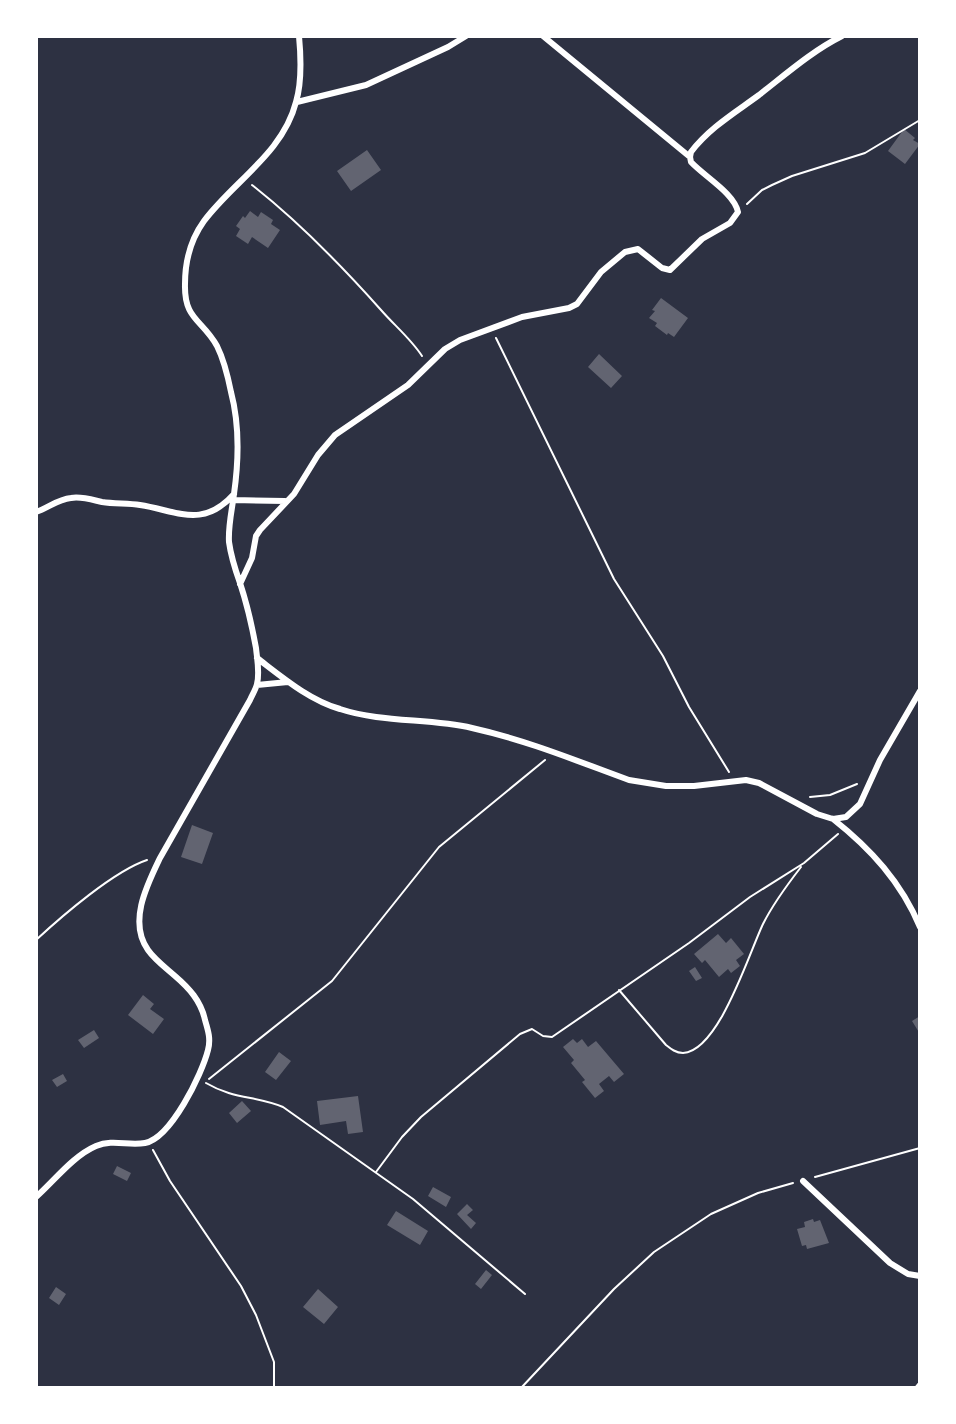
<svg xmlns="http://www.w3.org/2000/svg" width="956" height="1424" viewBox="0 0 956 1424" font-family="'Space Grotesk',sans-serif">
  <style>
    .building { fill: #626471 }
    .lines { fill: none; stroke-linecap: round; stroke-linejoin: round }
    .path { stroke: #fff; stroke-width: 2 }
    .minor { stroke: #fff; stroke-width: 6 }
  </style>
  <rect width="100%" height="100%" fill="#2d3142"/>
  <path class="building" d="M904,129l11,9 -2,2 7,4 -15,20 -17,-13z
    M367,150l14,20 -30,21 -14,-20z
    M250,211l8,6 3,-5 12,8 -2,4 9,6 -12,18 -16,-11 -4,7 -12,-8 4,-7 -4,-3 7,-10 2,2z
    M661,298l27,20 -14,19 -6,-4 -1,2 -12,-9 2,-3 -8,-5 6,-7 -3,-1z
    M599,354l23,22 -11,12 -23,-21z
    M192,825l21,8 -11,31 -21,-7z
    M718,934l8,9 5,-5 13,16 -8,6 4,6 -9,7 -3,-4 -9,8 -14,-17 -3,3 -8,-9z
    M695,967l7,11 -6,3 -7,-10z
    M143,995l11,9 -4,5 14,10 -11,15 -25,-19z
    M920,1016v18l-8,-13z
    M94,1030l5,8 -15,10 -6,-8z
    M573,1039l4,4 5,-4 6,8 8,-6 28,33 -10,8 -5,-6 -10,8 5,7 -9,7 -13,-16 3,-2 -14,-17 3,-3 -11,-13z
    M279,1052l12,9 -15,19 -11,-8z
    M63,1074l4,7 -10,6 -5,-7z
    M358,1096l5,36 -15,2 -2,-13 -26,4 -3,-24z
    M242,1101l9,10 -14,12 -8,-10z
    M117,1166l14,7 -4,8 -14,-7z
    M433,1187l18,10 -5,10 -18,-11z
    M467,1204l6,6 -6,5 9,8 -5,6 -14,-15z
    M396,1211l32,20 -8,14 -33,-20z
    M813,1219l1,3 6,-2 9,23 -22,6 -1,-4 -4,1 -5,-17 8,-2 -1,-5z
    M486,1270l6,5 -11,14 -6,-5z
    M56,1287l10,7 -7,11 -10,-7z
    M318,1289l20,18 -14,17 -21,-17z"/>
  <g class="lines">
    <path class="path" d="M252,185c47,37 89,80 129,125 13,15 30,29 41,46
      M747,204l15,-14 10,-5 20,-9 73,-23 55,-33
      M496,338l118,241 49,77 26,51 40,65
      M810,797l20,-2 27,-11
      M36,940c26,-24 78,-69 111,-80
      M619,990l47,55c5,4 10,8 17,8 36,-2 66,-100 80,-129 10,-20 24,-39 38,-57
      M209,1079l123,-98 107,-134 106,-87
      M206,1083c27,16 50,13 77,24l130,92 112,95
      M153,1150l17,31 71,105 15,29 18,47v26
      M376,1172l26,-35 19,-20 99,-83 12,-5 11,7 9,1 137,-94 61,-46 54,-34 34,-29
      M815,1177l105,-29
      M521,1388l93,-99 40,-37 57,-38 47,-21 35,-10
      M915,1388l5,-6"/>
    <path class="minor" d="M543,36l147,121
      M297,102l69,-17 82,-38 18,-11
      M233,500l52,1
      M36,512c12,-4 22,-13 35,-14 10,-2 22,2 31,4 13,2 26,1 38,3 38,6 63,24 94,-11
      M240,584l12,-26 4,-22 4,-6 34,-36 24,-39 17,-20 73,-50 37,-36 15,-9 62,-23 47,-9 8,-4 24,-32 24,-20 13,-3 24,19 8,2 32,-31 28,-16 8,-11c-4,-19 -33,-35 -47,-50l-1,-5 1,-5c18,-24 45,-40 68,-57 27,-21 53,-44 83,-59
      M257,658c25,19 52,42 83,51 42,14 89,9 132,19 54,12 105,33 157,52l37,6h28l52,-6 13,3 58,31 16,5 13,-2 14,-13 20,-44 40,-69
      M257,685l31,-3
      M833,819c38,30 68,63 87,108
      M803,1181l87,82 18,11 12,2
      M36,1197c19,-17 37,-41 60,-51 17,-7 32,0 49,-3 26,-5 57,-69 63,-93 3,-11 0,-20 -3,-30 -4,-19 -16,-32 -30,-44 -9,-8 -20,-16 -27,-26 -20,-28 -1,-65 12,-92l90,-158c2,-5 6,-11 7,-16 3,-12 0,-25 -1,-36 -4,-22 -9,-44 -16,-65 -5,-14 -9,-26 -11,-41 -1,-16 3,-32 5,-48 5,-35 6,-68 -3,-102 -3,-15 -7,-32 -14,-46 -15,-27 -33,-26 -32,-62 0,-22 6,-45 19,-63 30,-40 79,-68 92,-119 6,-20 5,-45 3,-66"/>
  </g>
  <rect width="956" height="1424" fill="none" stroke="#ffffff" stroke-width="76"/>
</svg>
